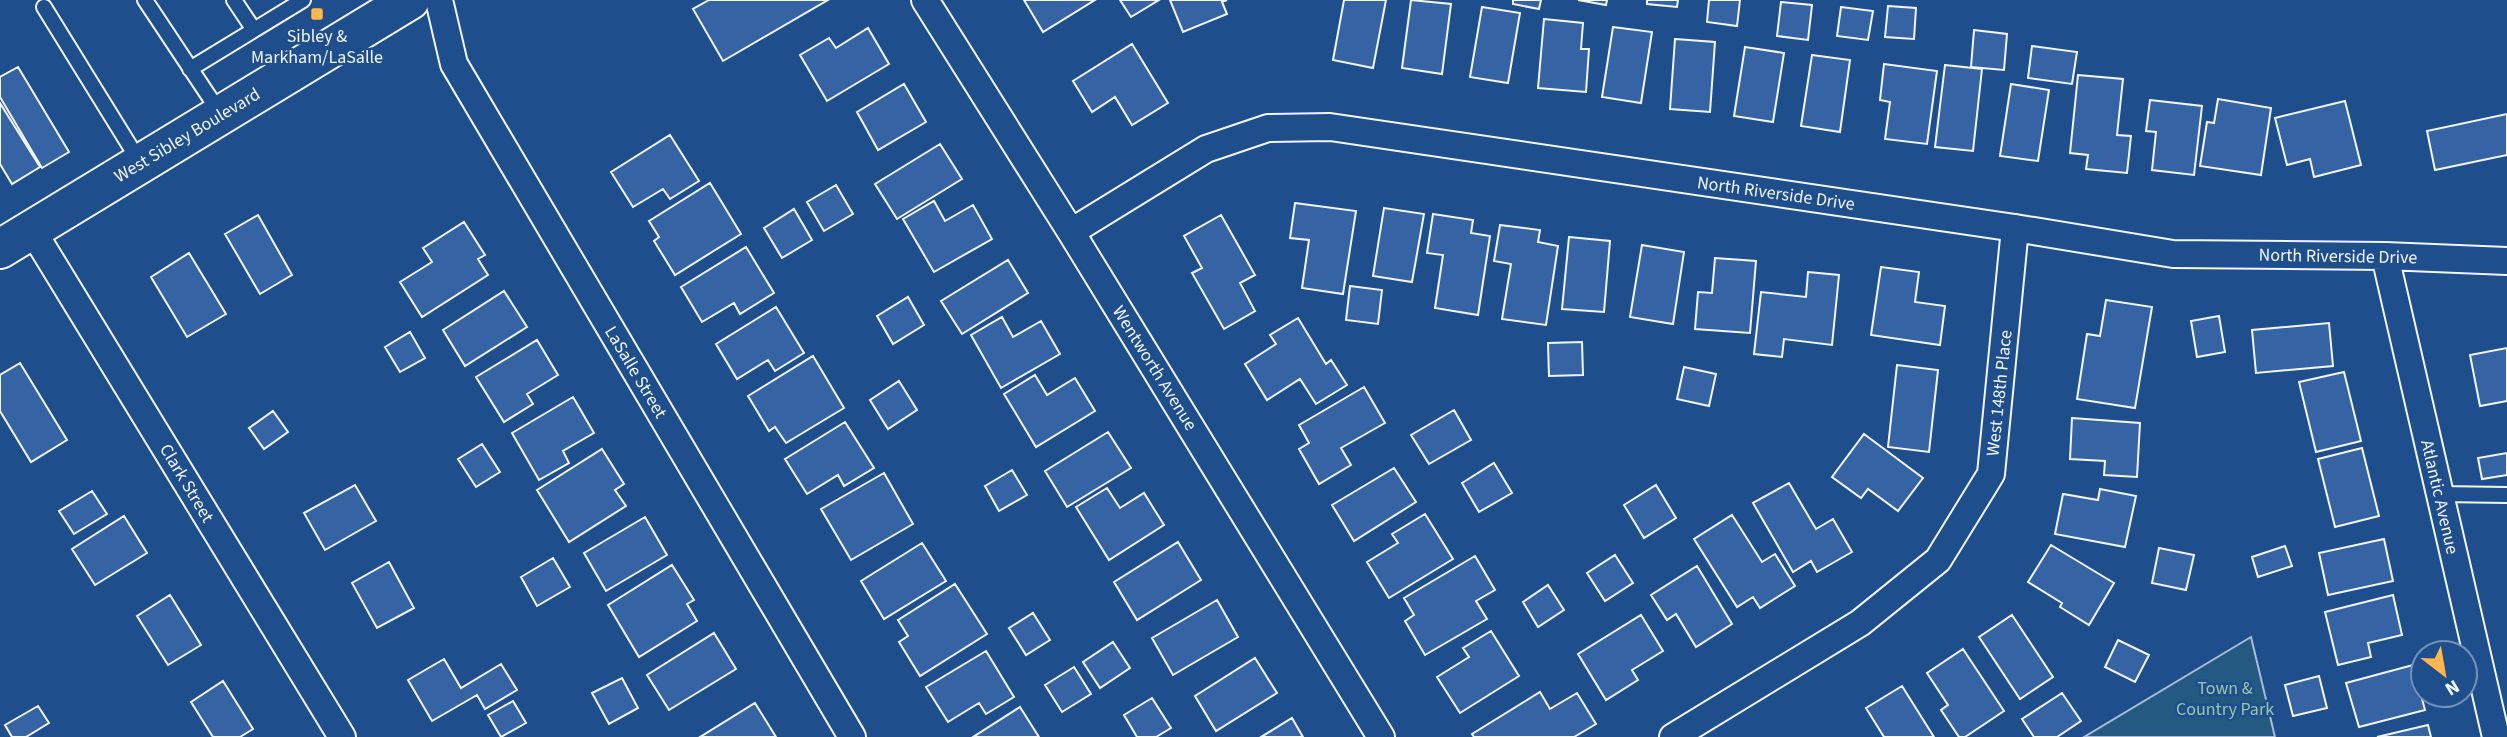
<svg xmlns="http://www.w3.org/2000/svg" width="2507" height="737" viewBox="0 0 2507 737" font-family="'Source Sans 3',sans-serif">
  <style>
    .green { fill: #245a82; stroke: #a8bbd7; stroke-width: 2 }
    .building { fill: #3563a3; stroke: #f2f6ff; stroke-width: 2 }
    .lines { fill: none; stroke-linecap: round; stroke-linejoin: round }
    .lane-casing { stroke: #f2f6ff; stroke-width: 18 }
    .street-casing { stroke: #f2f6ff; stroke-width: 30 }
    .primary-casing { stroke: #f2f6ff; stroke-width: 42 }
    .lane { stroke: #1f4e8c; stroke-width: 14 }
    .street { stroke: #1f4e8c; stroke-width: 26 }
    .primary { stroke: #1f4e8c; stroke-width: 38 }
    .poi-dot { fill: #ffb74d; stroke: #1f4e8c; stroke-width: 2.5 }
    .labels { text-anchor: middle; stroke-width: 5; stroke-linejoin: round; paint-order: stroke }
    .poi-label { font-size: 18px; fill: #f2f6ff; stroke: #1f4e8c }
    .street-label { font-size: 18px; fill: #f2f6ff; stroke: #1f4e8c }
    .park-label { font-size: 18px; fill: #97c8a6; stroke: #1f4e8c }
  </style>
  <rect width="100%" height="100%" fill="#1f4e8c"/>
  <path class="green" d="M2251,637l24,100h-191z"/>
  <path class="building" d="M709,0h119l-105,61 -30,-52z
    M1024,0h71l-52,32z
    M1120,0h39l-28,17z
    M1170,0h57l-5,2 5,12 -44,18z
    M1344,0h42l-13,68 -40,-8z
    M1411,0l40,4 -9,70 -40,-6z
    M1513,0h28l-2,9 -26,-5z
    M1578,0h29l-1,5z
    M1647,0h31l-1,7 -30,-3z
    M1709,0h31l-3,26 -30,-4z
    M1781,2l31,3 -4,35 -31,-4z
    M1888,6l28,2 -2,31 -29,-2z
    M1482,7l38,6 -12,70 -38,-6z
    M1841,7l32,4 -5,29 -31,-4z
    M1544,19l39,4 -2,26h8l-3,43 -48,-4z
    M1613,27l39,5 -11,71 -39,-6z
    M868,28l21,36 -62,37 -27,-46 29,-17 7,10z
    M1974,30l33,4 -3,36 -33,-3z
    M1675,39l40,3 -5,70 -40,-3z
    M1132,44l36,59 -36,22 -17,-28 -23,15 -19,-31z
    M2032,46l45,6 -5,32 -44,-6z
    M1745,47l39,6 -11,69 -39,-6z
    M1812,55l38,5 -10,72 -39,-6z
    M1884,64l53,7 -10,73 -42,-5 5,-37 -10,-2z
    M1945,65l37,4 -9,82 -38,-4z
    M18,67l51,85 -27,16 -42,-71v-20z
    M2078,75l45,4 -6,56 14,1 -4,37 -41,-4 2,-14 -18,-2z
    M904,84l22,38 -48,28 -21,-38z
    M2011,84l38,6 -11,71 -38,-5z
    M2218,99l53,9 -10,67 -61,-9 7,-44 7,1z
    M2150,100l52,6 -8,69 -42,-5 4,-38 -10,-1z
    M2345,101l16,64 -47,12 -4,-18 -23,6 -12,-47z
    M0,103l40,64 -28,17 -12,-20z
    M2507,114v41l-72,15 -8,-39z
    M670,135l29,46 -29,18 -7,-10 -30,18 -22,-35z
    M940,144l22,35 -65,40 -22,-35z
    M710,183l31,51 -66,41 -21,-34 5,-4 -10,-16z
    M836,185l17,29 -29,17 -17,-29z
    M934,201l11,20 28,-16 19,34 -58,33 -31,-53z
    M1295,203l61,8 -13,83 -41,-6 7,-48 -19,-2z
    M1384,208l40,6 -12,68 -39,-6z
    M794,209l18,31 -30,18 -18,-30z
    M1433,214l40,6 -2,13 19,3 -12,79 -43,-7 8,-53 -16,-2z
    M258,215l34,60 -32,19 -35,-60z
    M1221,215l34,60 -15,8 15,28 -31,18 -32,-56 10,-5 -18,-32z
    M464,222l21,33 -7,4 10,16 -66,42 -22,-35 32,-20 -9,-14z
    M1500,225l40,5 -2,12 20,4 -12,79 -44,-6 9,-55 -17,-3z
    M1569,237l41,4 -6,71 -42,-3z
    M1642,245l42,7 -11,72 -43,-7z
    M746,247l28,46 -34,21 -6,-11 -32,19 -21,-35z
    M189,253l37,61 -39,23 -36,-60z
    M1715,258l41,3 -6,72 -55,-4 3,-37 14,1z
    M1008,260l20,33 -66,41 -21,-33z
    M1881,267l38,5 -4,30 30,4 -5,39 -69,-10z
    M1808,272l31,3 -7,70 -48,-6 -2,18 -28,-3 7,-62 45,5z
    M1350,286l32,4 -4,34 -32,-4z
    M504,291l23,36 -62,39 -22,-36z
    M908,297l16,28 -31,19 -16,-28z
    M2106,300l46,7 -17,101 -58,-9 10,-65 13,2z
    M776,307l28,46 -29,18 -7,-11 -31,19 -21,-35z
    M2219,316l6,36 -28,5 -6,-36z
    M1002,317l11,20 28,-16 19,33 -59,34 -30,-53z
    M1298,318l28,46 5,-4 16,25 -31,19 -16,-25 -33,21 -22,-36 31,-20 -6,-9z
    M2329,323l4,43 -77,7 -4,-43z
    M410,332l15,26 -25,14 -15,-25z
    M537,340l21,35 -31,19 6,10 -29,18 -28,-45z
    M1582,342l1,33 -34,1 -1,-33z
    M2507,348v53l-27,5 -10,-51z
    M813,356l31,52 -58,35 -11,-16 -6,4 -21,-35z
    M20,363l47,77 -36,22 -31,-51v-36z
    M1897,365l41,5 -9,82 -41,-5z
    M1684,367l32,7 -7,32 -32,-7z
    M2344,372l17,69 -45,11 -17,-70z
    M1035,375l12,20 28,-17 20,33 -59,36 -32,-53z
    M899,381l18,29 -29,19 -18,-29z
    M1364,387l21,36 -44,25 10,17 -32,19 -20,-35 10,-6 -10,-18z
    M573,397l21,36 -31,18 6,12 -30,17 -27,-47z
    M1454,410l17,30 -42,24 -18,-29z
    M273,411l15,21 -24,17 -15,-21z
    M2072,418l68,5 -3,54 -33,-2 1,-14 -35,-2z
    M845,422l29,46 -30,18 -6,-11 -31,19 -22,-35z
    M1108,432l23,36 -64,39 -22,-36z
    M1864,434l59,44 -25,33 -30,-22 -7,9 -29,-21z
    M482,444l18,28 -24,15 -18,-28z
    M2362,448l17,68 -44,11 -17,-68z
    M602,449l22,35 -9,6 11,16 -57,36 -32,-52z
    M2507,453v22l-25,4 -4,-21z
    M1494,463l18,30 -33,19 -17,-29z
    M1394,468l22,34 -62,39 -22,-36z
    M1012,470l15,25 -28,16 -14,-25z
    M884,473l29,51 -62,36 -30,-51z
    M1789,483l27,46 17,-10 19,33 -35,20 -6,-11 -18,11 -40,-69z
    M355,485l21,36 -51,29 -21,-37z
    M1656,485l20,33 -32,20 -20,-33z
    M1107,488l13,20 24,-15 20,32 -55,35 -33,-53z
    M2100,489l36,7 -11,51 -70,-13 8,-40 35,6z
    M92,491l15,23 -33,20 -15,-23z
    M1425,514l28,45 -64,39 -22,-36 31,-19 -6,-9z
    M1732,515l30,47 13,-8 20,32 -35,22 -7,-11 -16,10 -43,-68z
    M124,516l23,37 -52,32 -23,-36z
    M645,517l22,38 -61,36 -22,-38z
    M2384,539l9,42 -65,14 -9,-42z
    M1178,542l23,38 -64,40 -23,-38z
    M922,543l24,38 -62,38 -23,-38z
    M2051,545l63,38 -25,42 -29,-18 2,-4 -34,-21z
    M2285,546l7,20 -34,11 -6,-20z
    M2159,548l35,7 -8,35 -34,-7z
    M1615,555l18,28 -28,18 -18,-28z
    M1475,556l20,34 -19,11 11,18 -62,36 -20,-34 9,-6 -10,-17z
    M553,558l17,29 -33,19 -16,-29z
    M389,562l25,46 -37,20 -25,-45z
    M672,565l22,35 -7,4 10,17 -58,36 -31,-52z
    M1697,566l35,58 -36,23 -20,-33 -9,6 -16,-25z
    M955,584l32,50 -67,42 -21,-34 9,-6 -10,-16z
    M1548,585l16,25 -26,17 -15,-25z
    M170,595l31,50 -33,20 -31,-49z
    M2393,595l9,40 -34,8 3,14 -33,8 -13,-53z
    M1217,600l21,37 -65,38 -21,-37z
    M1033,613l17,27 -24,15 -17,-27z
    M1641,615l22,36 -31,19 6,10 -32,20 -28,-46z
    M2012,615l41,62 -33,22 -41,-62z
    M1491,631l28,45 -59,37 -23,-36 32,-20 -6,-9z
    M714,633l22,36 -67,41 -22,-35z
    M2118,640l31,15 -14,27 -30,-15z
    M1113,642l17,26 -30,20 -17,-26z
    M1963,649l41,62 -39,26h-6l-18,-27 7,-5 -21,-32z
    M986,651l28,46 -28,17 -7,-11 -31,19 -22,-35z
    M1255,658l22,35 -61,38 -21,-35z
    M444,659l17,29 40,-24 16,26 -32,19 -8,-14 -45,26 -24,-41z
    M2413,665l12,45 -66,17 -13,-44z
    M1074,667l17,27 -29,18 -17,-27z
    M2319,676l8,32 -34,8 -8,-31z
    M622,678l16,30 -29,16 -17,-31z
    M223,681l30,48 -13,8h-27l-22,-35z
    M1902,686l32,51h-50l-18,-29z
    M1540,692l10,17 27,-16 19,31 -22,13h-100l-2,-3z
    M2062,693l19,28 -24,16h-23l-12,-18z
    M1152,698l19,30 -15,9h-19l-13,-22z
    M513,701l13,22 -25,14 -13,-22z
    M755,703l21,34h-76z
    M38,706l11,17 -23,14h-14l-7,-12z
    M1020,707l19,30h-66z
    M1292,718l11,19h-42z
    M2428,725l3,12h-54z"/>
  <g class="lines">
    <g class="lane-casing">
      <path id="lane" d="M145,0l75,113
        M234,0l20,30
        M44,7l97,157
        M190,69l113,-69
        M2439,494l68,1"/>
    </g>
    <g class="street-casing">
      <path id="street" d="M439,0l15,64 398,673
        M925,0l146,232 310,505
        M32,230l310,507
        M1071,232l135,-83 62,-21 62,-1 685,101 158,26 212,2 122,5
        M2385,256l111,481
        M1673,737l187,-114 78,-63 53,-86 24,-246"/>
    </g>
    <g class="primary-casing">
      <path id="primary" d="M0,249l410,-249"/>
    </g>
    <use href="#lane" class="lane"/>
    <use href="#street" class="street"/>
    <use href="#primary" class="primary"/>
  </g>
  <rect class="poi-dot" x="310" y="7" width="14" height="14" rx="3.5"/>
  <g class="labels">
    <g class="poi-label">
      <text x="317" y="42">Sibley &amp;<tspan x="317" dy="21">Markham/LaSalle</tspan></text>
    </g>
    <g class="street-label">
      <text transform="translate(187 135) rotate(-31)" y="6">West Sibley Boulevard</text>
      <text transform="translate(1776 193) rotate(8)" y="6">North Riverside Drive</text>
      <text transform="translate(2338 256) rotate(1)" y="6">North Riverside Drive</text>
      <text transform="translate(1155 368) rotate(58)" y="6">Wentworth Avenue</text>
      <text transform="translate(636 372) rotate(59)" y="6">LaSalle Street</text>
      <text transform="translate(1999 393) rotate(-84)" y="6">West 148th Place</text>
      <text transform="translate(187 483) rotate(59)" y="6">Clark Street</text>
      <text transform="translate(2440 497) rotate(77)" y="6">Atlantic Avenue</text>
    </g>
    <g class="park-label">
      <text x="2225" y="694">Town &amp;<tspan x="2225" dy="21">Country Park</tspan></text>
    </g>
  </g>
  <g transform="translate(2444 674) rotate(149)"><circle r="33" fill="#1f4e8c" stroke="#7391ba" stroke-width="2"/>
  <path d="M0-5L12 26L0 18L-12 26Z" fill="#ffb74d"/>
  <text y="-10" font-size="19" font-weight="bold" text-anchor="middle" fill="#f2f6ff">N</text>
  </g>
</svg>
